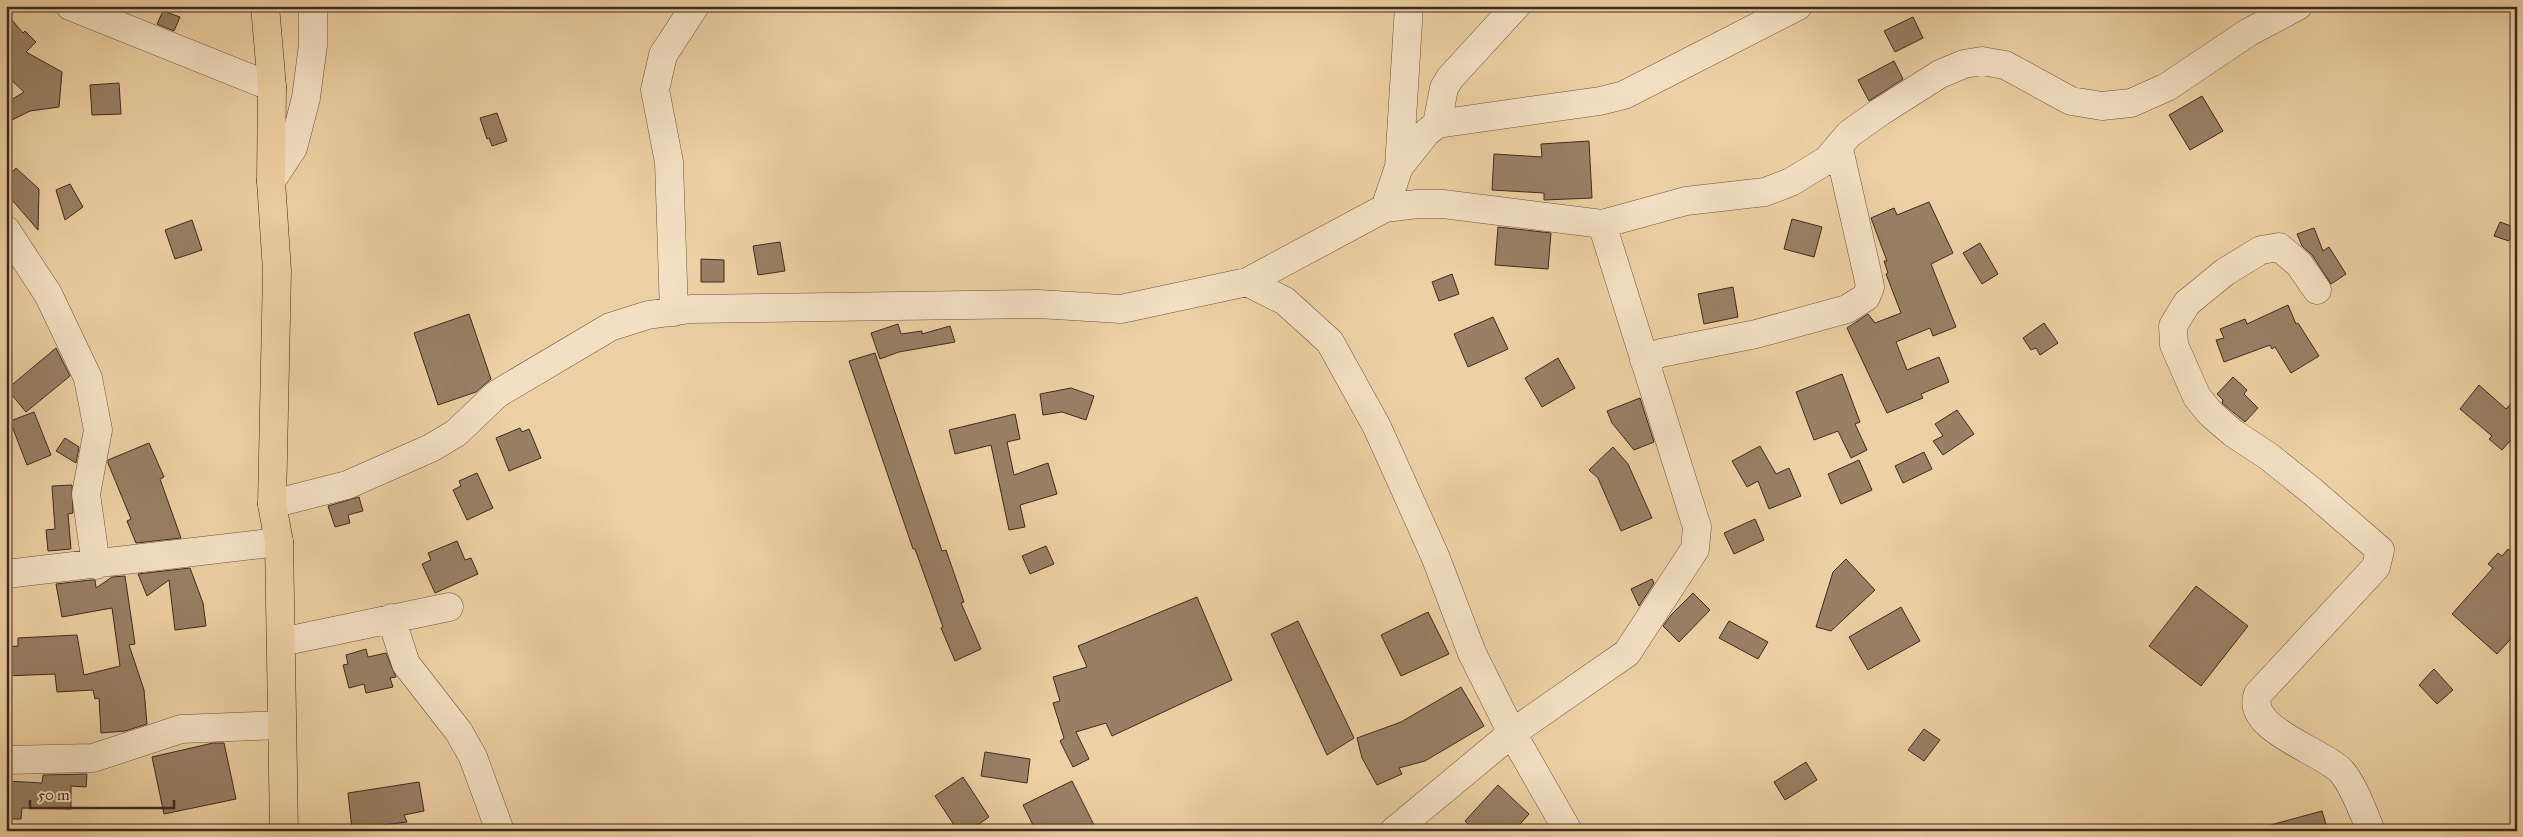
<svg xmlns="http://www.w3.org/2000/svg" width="2523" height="837" viewBox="0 0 2523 837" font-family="'IM FELL Great Primer',serif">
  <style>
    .building { fill: #998065; stroke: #3e2a21 }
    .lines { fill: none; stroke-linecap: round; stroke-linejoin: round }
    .minor-casing { stroke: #6a5442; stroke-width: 29 }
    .major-casing { stroke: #3e2a21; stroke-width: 29 }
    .minor { stroke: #f3e0c3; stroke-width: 28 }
    .major { stroke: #edd0a3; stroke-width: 28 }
  </style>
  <rect width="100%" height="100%" fill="#edd0a3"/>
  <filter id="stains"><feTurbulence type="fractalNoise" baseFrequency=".004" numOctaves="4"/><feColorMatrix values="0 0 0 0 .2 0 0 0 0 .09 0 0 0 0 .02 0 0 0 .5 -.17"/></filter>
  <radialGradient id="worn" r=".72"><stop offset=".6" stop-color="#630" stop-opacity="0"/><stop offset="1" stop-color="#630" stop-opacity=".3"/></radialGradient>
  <path class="building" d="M163,11l17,6 -6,14 -17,-7z
    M6,13l17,20 2,-2 11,11 -10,10 36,20 -3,35 -29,4 -24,12v-20l18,-11 -18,-17z
    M1913,17l10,21 -28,14 -11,-21z
    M1894,61l9,18 -34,22 -11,-21z
    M119,83l2,31 -29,1 -2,-30z
    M2202,96l21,35 -33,19 -21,-35z
    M497,113l10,28 -15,5 -3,-8 -2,1 -7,-21z
    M1589,141l3,57 -48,2v-7l-52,-3 2,-36 48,3 -1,-13z
    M16,168l23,21 -1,41 -32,-37v-14z
    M70,184l13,23 -18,13 -9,-30z
    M1929,202l24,51 -22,11 25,63 -23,9 -3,-8 -34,14 11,28 32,-13 10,25 -28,12 2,4 -36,15 -40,-85 21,-14 7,9 26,-10 -15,-39 2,-1 -4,-12h3l-16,-43 23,-10 3,7z
    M1792,219l30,8 -8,30 -30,-8z
    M192,220l10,30 -27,9 -10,-29z
    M2500,222l14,5 -5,14 -15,-5z
    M1498,227l53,6 -3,36 -53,-4z
    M2314,228l9,23 6,-4 17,27 -15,10 -19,-29 -10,-9 -5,-12z
    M780,242l5,29 -27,4 -5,-29z
    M1980,243l18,31 -16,10 -19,-31z
    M701,259l23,1v22h-23z
    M1452,274l7,20 -20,7 -7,-19z
    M1733,287l5,30 -34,7 -6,-30z
    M2288,305l8,19 2,-1 21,33 -28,17 -16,-26 -3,2 -2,-4 -46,17 -8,-22 8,-2 -4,-9 25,-10 2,5z
    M469,314l22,65 -15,13 -38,13 -24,-72z
    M1493,317l15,32 -40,18 -14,-33z
    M2044,323l14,20 -18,12 -4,-7 -5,2 -8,-12z
    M898,324l3,10 21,-3v3l28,-8 5,16 -56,10 -19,7 -9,-26z
    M56,348l14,28 -44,36 -19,-23z
    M875,353l67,198 4,-1 18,52 -3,1 20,46 -26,12 -14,-33 2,-1 -28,-78h-2l-64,-188z
    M1558,358l17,30 -33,19 -17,-29z
    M1842,374l18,48 -5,2 12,26 -16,8 -13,-27 -24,9 -18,-48z
    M2233,377l14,13 -3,4 14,14 -13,14 -23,-19 1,-3 -6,-6z
    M2479,385l27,24 11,-12v36l-15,17 -13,-11 3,-3 -32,-27z
    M1071,388l23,8 -8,24 -24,-8 -19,3 -3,-21z
    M1640,398l14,44 -20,8 -22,-27 -5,-12z
    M1957,410l17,24 -31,21 -10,-14 10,-5 -8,-12z
    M34,412l17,43 -24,10 -17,-44z
    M1015,414l5,25 -13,3 7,33 34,-12 9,31 -37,11 5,22 -16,3 -18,-85 -36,9 -6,-24z
    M520,428l2,4 7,-3 12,29 -32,13 -13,-33z
    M65,438l14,9 -3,16 -20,-12z
    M149,443l15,34 -4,2 21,59 -45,5 -9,-22 4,-2 -23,-56v-3z
    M1760,446l16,28 13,-6 12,28 -32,13 -11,-28 -11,6 -15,-26z
    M1613,447l15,17 24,54 -31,13 -23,-53 -9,-8z
    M1924,452l8,17 -29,14 -8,-17z
    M1859,460l13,30 -31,14 -13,-30z
    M477,473l16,35 -26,12 -14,-30 8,-4 -2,-5z
    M72,485l1,28 -5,1 3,35 -23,2 -2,-21 9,-1 -3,-43z
    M359,497l4,14 -15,4 2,8 -15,4 -7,-21z
    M1755,519l9,21 -30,14 -10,-21z
    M457,541l8,19 6,-2 7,16 -43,19 -13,-29 9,-4 -3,-7z
    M1046,546l8,18 -24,10 -8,-18z
    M2508,549l9,8v75l-20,22 -45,-40 41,-46 -5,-4 10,-11 4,3z
    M1846,559l29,31 -44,41 -15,-4 17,-55z
    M190,568l13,35 3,23 -31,4 -6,-50 -22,16 -9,-22z
    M125,576l10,68 -6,1 15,45 3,34 -22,7 -24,2 -2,-35 -4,1 -2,-9 -36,2 -2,-18 -49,2v-29l12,-1v-8l59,-3 7,40 36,-9 -8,-58 -50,9 -6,-33 35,-4h4l1,8 16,-11z
    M1652,579l2,4 -15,23 -8,-17z
    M2196,586l52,40 -47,60 -52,-40z
    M1693,593l17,17 -31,32 -16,-16 8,-11z
    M1197,597l35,83 -120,56 -6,-13 -30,9 13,27 -16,8 -13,-26 4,-3 -11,-35 7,-2 -7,-24 34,-10 -9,-21z
    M1901,607l19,34 -52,29 -19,-33z
    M1428,612l21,42 -48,22 -20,-41z
    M1298,621l56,117 -27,17 -56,-121z
    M1729,621l39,21 -10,17 -39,-21z
    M366,649l2,8 18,-4 10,24 -6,1 3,9 -27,6 -2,-9 -15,4 -6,-23 5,-1 -2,-9z
    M2434,669l19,21 -16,14 -18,-19z
    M1461,687l23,39 -59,35 -26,7 3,6 -25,11 -15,-27 -5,-20 44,-16z
    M1924,729l16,11 -16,21 -16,-11z
    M213,743h11l12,56 -72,15 -12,-57z
    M985,752l45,7 -3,24 -46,-7z
    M1806,762l11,18 -32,20 -11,-18z
    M87,774l-1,13 -15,-1v23l-49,-1 -1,11h-15v-38l36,2 1,-8z
    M963,777l26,40 -20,14h-11l-23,-35z
    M1072,781l25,50h-61l-13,-26z
    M419,782l5,29 -20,4 3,7 -55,7 -4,-36z
    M1498,785l31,29 -15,17h-39l-10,-10z
    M2322,811l6,20h-61v-5z"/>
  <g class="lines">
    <g class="minor-casing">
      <path id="minor" d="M70,6l202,81
        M1437,124l7,-36 6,-10 66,-72
        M1399,167l10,-161
        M271,181l22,-33 13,-50 7,-53v-39
        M1385,208l14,-41 27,-34 11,-9 163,-23 24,-6 174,-89
        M6,230l42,64 40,84 10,52 -12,64 10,71
        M1247,282l138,-74 32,-4h26l159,20 84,-23 79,-9 26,-10 36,-22 22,-26 31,-22 60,-38 24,-10 18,-3 23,4 66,36 31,5 29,-3 36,-16 82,-55 49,-26
        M2317,290l-18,-26 -20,-17 -18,3 -36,22 -38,31 -14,23 1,19 23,52 14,17 22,19 35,23 45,36 67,58 -4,17 -118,127c-14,35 67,58 84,78 13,16 21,40 29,59
        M674,312l-5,-150 -14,-72 8,-35 32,-49
        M1644,360l17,-7 95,-19 91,-25 19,-12 4,-10 -1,-6 -30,-132
        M272,504l75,-19 84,-37 25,-15 41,-39 113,-67 38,-12 43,-6 347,-5 83,5 126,-27 38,19 45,41 47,85 58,129 37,97 40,80 56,98
        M6,574l273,-32
        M391,618l15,46 53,68 14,25 27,74
        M281,642l168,-35
        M6,760l87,-2 88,-29 101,-4
        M1394,831l118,-98 115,-80 68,-104 2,-22 -95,-303"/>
    </g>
    <g class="major-casing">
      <path id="major" d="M265,6l7,81 -1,94 6,90 -5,233 7,38 5,289"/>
    </g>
    <use href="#minor" class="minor"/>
    <use href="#major" class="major"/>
  </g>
  <rect width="2523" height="837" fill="none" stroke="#edd0a3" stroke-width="25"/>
  <rect x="8" y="8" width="2508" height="822" fill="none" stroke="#3e2a21" stroke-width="2.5"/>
  <rect x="12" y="12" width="2498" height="812" fill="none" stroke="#3e2a21"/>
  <path d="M30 800v8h144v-8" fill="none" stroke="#3e2a21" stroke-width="2.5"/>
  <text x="38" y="800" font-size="15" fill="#3e2a21" stroke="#f3e0c3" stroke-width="4" paint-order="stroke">50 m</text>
  <rect width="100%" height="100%" filter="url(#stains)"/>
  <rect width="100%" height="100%" fill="url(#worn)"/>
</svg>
